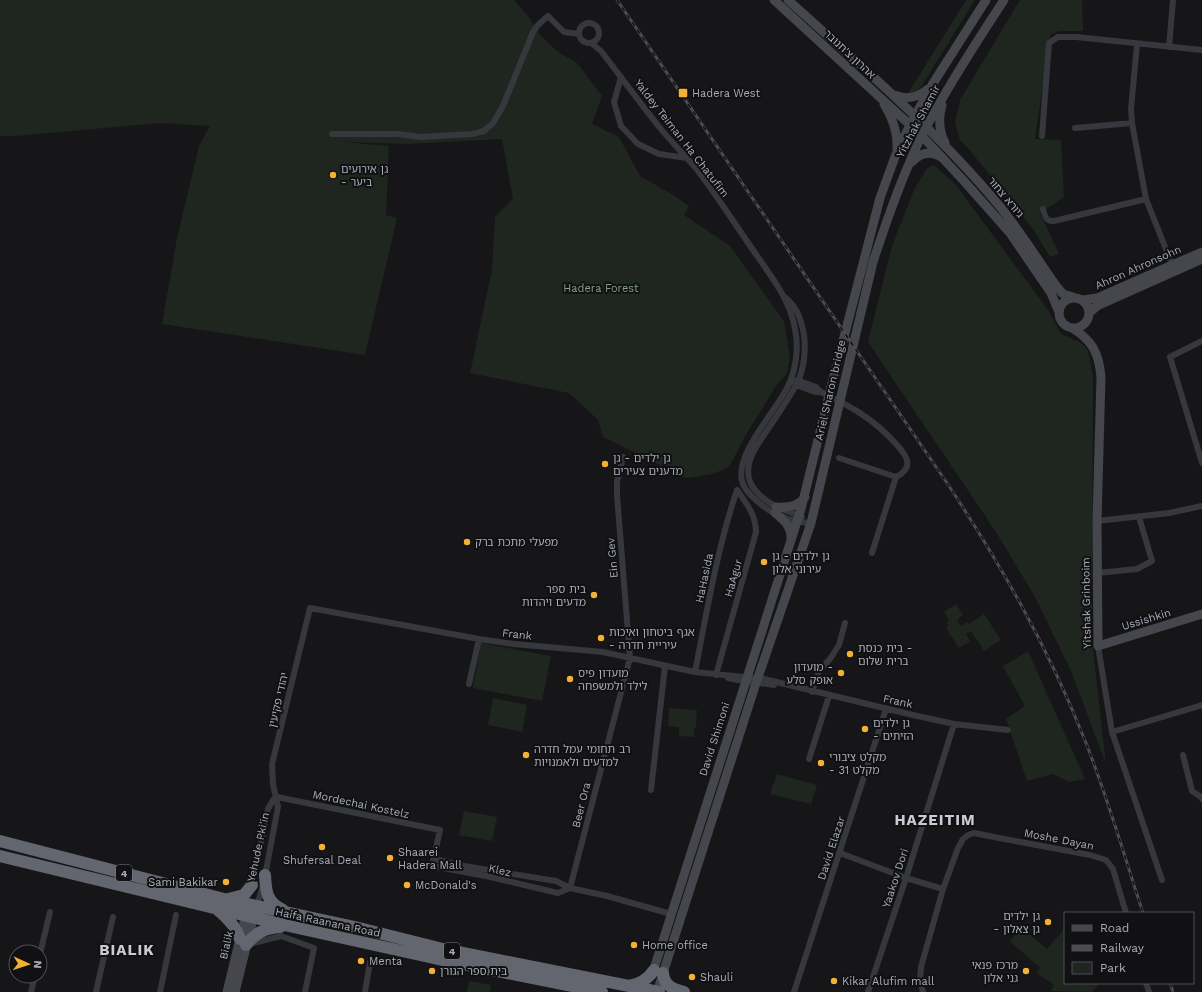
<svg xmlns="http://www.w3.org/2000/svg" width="1202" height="992" viewBox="0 0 1202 992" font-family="'Work Sans','Noto Sans Hebrew',sans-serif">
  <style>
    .green { fill: #1e261f }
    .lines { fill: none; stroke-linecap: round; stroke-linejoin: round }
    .street { stroke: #37383d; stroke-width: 6 }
    .secondary { stroke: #45474d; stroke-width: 9 }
    .highway { stroke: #63666e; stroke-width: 12 }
    .rail-casing { stroke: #4a4c52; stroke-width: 3 }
    .rail { stroke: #111113; stroke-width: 1.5; stroke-dasharray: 4.5; stroke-linecap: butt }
    .poi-dot { fill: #f2b134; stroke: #111113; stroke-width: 1.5 }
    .labels { text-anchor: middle; stroke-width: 4; stroke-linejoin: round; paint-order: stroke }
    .shield { fill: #111113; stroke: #7b7e86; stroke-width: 1 }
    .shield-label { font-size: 10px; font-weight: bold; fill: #a8adb8 }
    .street-label { font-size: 11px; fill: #a8adb8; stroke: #111113 }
    .poi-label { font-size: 11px; fill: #a8adb8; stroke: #111113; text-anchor: start }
    .park-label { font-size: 11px; fill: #7fa381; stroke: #111113 }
    .district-label { font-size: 15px; font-weight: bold; letter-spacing: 1px; fill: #c9ccd4; stroke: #111113 }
  </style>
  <rect width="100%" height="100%" fill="#161618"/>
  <path class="green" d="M0,0h514l14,16 13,20 17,16 19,11 25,33 -10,28 27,13 21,39 35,20 14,10 -5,9 46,31 54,75 6,35 -3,17 -11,13 -29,47 -18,34 -16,7 -27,4 -83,-41 -5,-17 -29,-27 -99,-20 22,-103 3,-53 18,-18 -11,-60 -95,5 -63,-2 45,4 -3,69 11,3 -32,137 -203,-31 15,-86 22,-92 11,-20 -50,-3 -144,13h-16z
    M966,0h9l-54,87 -7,6 -7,2z
    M1020,0h62l1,31h-24l-9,4 -15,104 26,1 3,57 -24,16 19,41 -9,3 -17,-28 -65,-81 -8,-8 -5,-17 5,-23z
    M934,165l22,20 92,125 13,24 21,9 6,8 5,25 -1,265 14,123 -35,-93 -36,-74 -39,-65 -128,-190 24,-96 22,-56 13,-22z
    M956,604l7,11 -6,5 4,6 6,-4 2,2 15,-10 17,26 -17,11 -13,-20 -5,3 4,7 -11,7 -13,-20 2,-2 -2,-4 3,-2 -5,-8z
    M481,643l70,13 -9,45 -69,-13z
    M1028,651l57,128 -16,3 -16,-8 -26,7 -21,-62 19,-13 -22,-40z
    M493,698l34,7 -5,27 -34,-7z
    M669,708l28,2 -1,18h-2v9l-15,-1v-9l-11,-1z
    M777,774l40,11 -6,19 -41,-10z
    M464,811l33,6 -5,24 -33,-6z
    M1021,927l26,22 18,-21v55h31l2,2 -6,7 -41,-1 3,-6 -18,-12 4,-5 -30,-27z
    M469,981l22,4 -1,7h-23z"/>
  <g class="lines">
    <path class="street" d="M579 33a10 10 0 1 1 20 0a10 10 0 1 1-20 0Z
      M591,43l10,8c20,26 39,52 59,77 12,15 26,28 38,43 19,25 37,53 55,79 17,25 37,49 42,79 4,19 1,42 -8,59 -12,24 -52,66 -45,93 2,9 10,16 16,21 15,13 33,20 53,21
      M1137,44l-6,65 1,14 14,76 27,68
      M1169,47l4,-47
      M621,77l-7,25 7,24 17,18 21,10 28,4
      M1075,128l57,-5
      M332,134h66l23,3 51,-3 12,-3 9,-8 10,-17 30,-74 5,-7 10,-9 16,16 15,2
      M1042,136l7,-93 9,-6h18l126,13
      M1043,209c2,7 3,13 11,12l92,-22
      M786,298c12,11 15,21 18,37 2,15 0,35 -7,48 -9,18 -22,35 -33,52 -6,9 -13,18 -15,29 -2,9 0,19 6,26 5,6 14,13 22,17 8,4 17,6 25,10
      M1202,341l-32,16 32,106
      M797,380l19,7 5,5c31,15 53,27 76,53 11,12 17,23 -1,32l-24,76
      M795,383l1,2 19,7h6
      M839,458l57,19
      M1097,521l72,-8 33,-7
      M1097,573l40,-4 15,-8 -13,-44
      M1098,646l14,86 50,148
      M695,672c12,-61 22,-123 42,-182
      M716,675l40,-143c0,-17 -10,-29 -19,-42
      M728,678l10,2 36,5
      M469,684l10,-45
      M812,692l7,-21 11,-12 9,-14 6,-22
      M1112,732l90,-27
      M1183,755l9,36 9,6 1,2
      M809,759l20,-63
      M651,790l14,-124
      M277,797l163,33 -8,36 54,10 72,17 12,-5
      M840,853l66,25 37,11
      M434,859l30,7 92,15 14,7 37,8 64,18
      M265,876l13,-69 -5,-23 -1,-20 38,-156 169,31 35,5 89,8 92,20 69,7 149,36 41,9 54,6
      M252,887l16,-78 5,-9 4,-3
      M570,888l60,-230 -13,-163v-13l6,-25
      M257,906l6,-21
      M250,944l31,-8 33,12 -9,44
      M40,954l10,-42
      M1146,983l3,9
      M31,992l4,-16
      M96,992l17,-75
      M160,992l16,-77
      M365,992l5,-30
      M794,992l92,-283
      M868,992l38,-114 48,-154
      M923,992l-3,-11 1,-14 22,-78 15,-41 5,-9 5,-4 6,-2 25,5 91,17 16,5 7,9 13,44"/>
    <path class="secondary" d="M774,0l148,136 41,44 47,53 41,60 8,19
      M788,0c72,65 147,129 209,203 22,26 40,56 60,84l6,7 10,3
      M894,95c13,5 23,3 34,-6
      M884,104c8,13 14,29 13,45
      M942,105c-4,14 -3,26 3,38
      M912,162c8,-9 18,-12 29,-5
      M1059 313a15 15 0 1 1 30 0a15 15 0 1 1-30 0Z
      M1083,300l14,-2 105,-46
      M1089,313l8,-7 105,-47
      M1072,328c20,12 27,25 29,49l-4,144 1,125 104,-32
      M776,507c11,1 22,0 29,-10
      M775,513c9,7 17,14 16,27
      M652,975l149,-466 28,-114 51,-197 16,-44 14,-29 22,-40 54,-85
      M227,992l20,-82
      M235,992l20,-81
      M657,992l99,-309 55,-160 62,-261c14,-43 29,-86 49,-127 24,-46 53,-91 82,-135"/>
    <path class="highway" d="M0,841l224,58 131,28 88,22 216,43
      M0,856l289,70 158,35 155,31
      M265,875c1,16 1,27 18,35
      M228,899l16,-4 8,-10
      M218,910c10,8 18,17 22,29
      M246,945c9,-12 19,-17 34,-18
      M663,973c1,13 10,16 21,19
      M629,986c11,-2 19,-7 25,-16"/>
    <g class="rail-casing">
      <path id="rail" d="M617,0l328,480c55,83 102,165 139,258 23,57 40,117 59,175
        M1170,983l3,9"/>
    </g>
    <use href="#rail" class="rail"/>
  </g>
  <g class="poi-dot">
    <rect x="678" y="88" width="10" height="10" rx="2"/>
    <circle cx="333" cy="175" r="4"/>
    <circle cx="605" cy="464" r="4"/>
    <circle cx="467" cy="542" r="4"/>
    <circle cx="764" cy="562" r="4"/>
    <circle cx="594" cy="595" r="4"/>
    <circle cx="601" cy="638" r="4"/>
    <circle cx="850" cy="654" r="4"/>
    <circle cx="841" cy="673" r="4"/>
    <circle cx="570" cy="679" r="4"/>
    <circle cx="865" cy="729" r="4"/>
    <circle cx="526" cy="755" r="4"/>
    <circle cx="821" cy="763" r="4"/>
    <circle cx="322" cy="847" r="4"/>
    <circle cx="390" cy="858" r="4"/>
    <circle cx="226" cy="882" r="4"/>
    <circle cx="407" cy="885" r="4"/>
    <circle cx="1048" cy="922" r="4"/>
    <circle cx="634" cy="945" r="4"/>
    <circle cx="361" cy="961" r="4"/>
    <circle cx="432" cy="971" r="4"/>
    <circle cx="1026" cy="971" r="4"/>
    <circle cx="692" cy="977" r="4"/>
    <circle cx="834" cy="981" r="4"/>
  </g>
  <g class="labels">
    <g class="shield">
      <rect x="116" y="865" width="16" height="16" rx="3"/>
      <rect x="444" y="943" width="16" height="16" rx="3"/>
    </g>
    <g class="shield-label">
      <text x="124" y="877">4</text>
      <text x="452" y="955">4</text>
    </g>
    <g class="street-label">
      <text transform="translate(850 54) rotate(43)" y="4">אהרון צ'חנובר</text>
      <text transform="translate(918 121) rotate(-62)" y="4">Yitzhak Shamir</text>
      <text transform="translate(682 138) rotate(52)" y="4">Yaldey Teiman Ha Chatufim</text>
      <text transform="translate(1006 197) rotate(50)" y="4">גיורא צחור</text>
      <text transform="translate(1138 267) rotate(-24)" y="4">Ahron Ahronsohn</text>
      <text transform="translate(830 390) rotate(-77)" y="4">Ariel Sharon bridge</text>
      <text transform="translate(612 558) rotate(-95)" y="4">Ein Gev</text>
      <text transform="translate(704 578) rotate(-78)" y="4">HaHasida</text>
      <text transform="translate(733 578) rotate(-74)" y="4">HaAgur</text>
      <text transform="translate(1086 603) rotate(-91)" y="4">Yitshak Grinboim</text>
      <text transform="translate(1146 619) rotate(-17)" y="4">Ussishkin</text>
      <text transform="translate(517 634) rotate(7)" y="4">Frank</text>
      <text transform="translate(278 700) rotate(-77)" y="4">יהודי פקיעין</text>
      <text transform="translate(898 701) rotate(12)" y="4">Frank</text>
      <text transform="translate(714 739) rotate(-72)" y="4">David Shimoni</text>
      <text transform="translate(361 804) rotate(12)" y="4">Mordechai Kostelz</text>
      <text transform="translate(581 805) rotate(-76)" y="4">Beer Ora</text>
      <text transform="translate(1059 839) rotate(11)" y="4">Moshe Dayan</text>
      <text transform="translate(258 847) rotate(-78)" y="4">Yehude Pki'in</text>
      <text transform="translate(831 848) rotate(-72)" y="4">David Elazar</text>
      <text transform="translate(500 870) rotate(13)" y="4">Klez</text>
      <text transform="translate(895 878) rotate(-72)" y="4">Yaakov Dori</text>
      <text transform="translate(328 922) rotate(12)" y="4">Haifa Raanana Road</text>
      <text transform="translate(226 945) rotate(-77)" y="4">Bialik</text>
    </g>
    <g class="poi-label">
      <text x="692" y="97">Hadera West</text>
      <text x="341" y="173">גן אירועים<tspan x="341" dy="13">- ביער</tspan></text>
      <text x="613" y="462">גן ילדים - גן<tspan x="613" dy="13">מדענים צעירים</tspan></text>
      <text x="475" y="546">מפעלי מתכת ברק</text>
      <text x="772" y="560">גן ילדים - גן<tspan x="772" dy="13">עירוני אלון</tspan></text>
      <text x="586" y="593" text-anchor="end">בית ספר<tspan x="586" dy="13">מדעים ויהדות</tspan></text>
      <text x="609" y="636">אגף ביטחון ואיכות<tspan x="609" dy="13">- עיריית חדרה</tspan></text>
      <text x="858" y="652">בית כנסת -<tspan x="858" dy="13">ברית שלום</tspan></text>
      <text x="833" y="671" text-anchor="end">מועדון -<tspan x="833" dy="13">אופק סלע</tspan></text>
      <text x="578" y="677">מועדון פיס<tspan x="578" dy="13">לילד ולמשפחה</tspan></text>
      <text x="873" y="727">גן ילדים<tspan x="873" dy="13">- הזיתים</tspan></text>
      <text x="534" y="753">רב תחומי עמל חדרה<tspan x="534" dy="13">למדעים ולאמנויות</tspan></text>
      <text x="829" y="761">מקלט ציבורי<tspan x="829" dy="13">- מקלט 31</tspan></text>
      <text x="398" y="856">Shaarei<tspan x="398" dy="13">Hadera Mall</tspan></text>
      <text x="322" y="864" text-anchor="middle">Shufersal Deal</text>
      <text x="218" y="886" text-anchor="end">Sami Bakikar</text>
      <text x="415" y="889">McDonald's</text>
      <text x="1040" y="920" text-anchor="end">גן ילדים<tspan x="1040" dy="13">- גן צאלון</tspan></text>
      <text x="642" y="949">Home office</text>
      <text x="369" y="965">Menta</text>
      <text x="1018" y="969" text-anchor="end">מרכז פנאי<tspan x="1018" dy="13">גני אלון</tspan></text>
      <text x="440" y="975">בית ספר הגורן</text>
      <text x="700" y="981">Shauli</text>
      <text x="842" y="985">Kikar Alufim mall</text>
    </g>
    <g class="park-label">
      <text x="601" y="292">Hadera Forest</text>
    </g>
    <g class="district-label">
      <text x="935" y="825">HAZEITIM</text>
      <text x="127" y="955">BIALIK</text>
    </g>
  </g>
  <rect x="1064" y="912" width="130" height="72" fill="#111113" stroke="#4d4f55"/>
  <rect x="1072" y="925" width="20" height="6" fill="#45474d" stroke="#4d4f55"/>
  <text x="1100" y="932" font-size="12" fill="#a8adb8">Road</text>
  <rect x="1072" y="945" width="20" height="6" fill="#4a4c52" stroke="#4d4f55"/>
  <text x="1100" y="952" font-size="12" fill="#a8adb8">Railway</text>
  <rect x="1072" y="962" width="20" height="12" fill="#1e261f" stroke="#4d4f55"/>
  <text x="1100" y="972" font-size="12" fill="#a8adb8">Park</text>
  <g transform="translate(28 964) rotate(93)"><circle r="19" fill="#111113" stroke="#4d4f55"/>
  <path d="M0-3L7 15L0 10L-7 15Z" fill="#f2b134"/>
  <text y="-6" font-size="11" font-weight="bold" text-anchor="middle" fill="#a8adb8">N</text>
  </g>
</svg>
